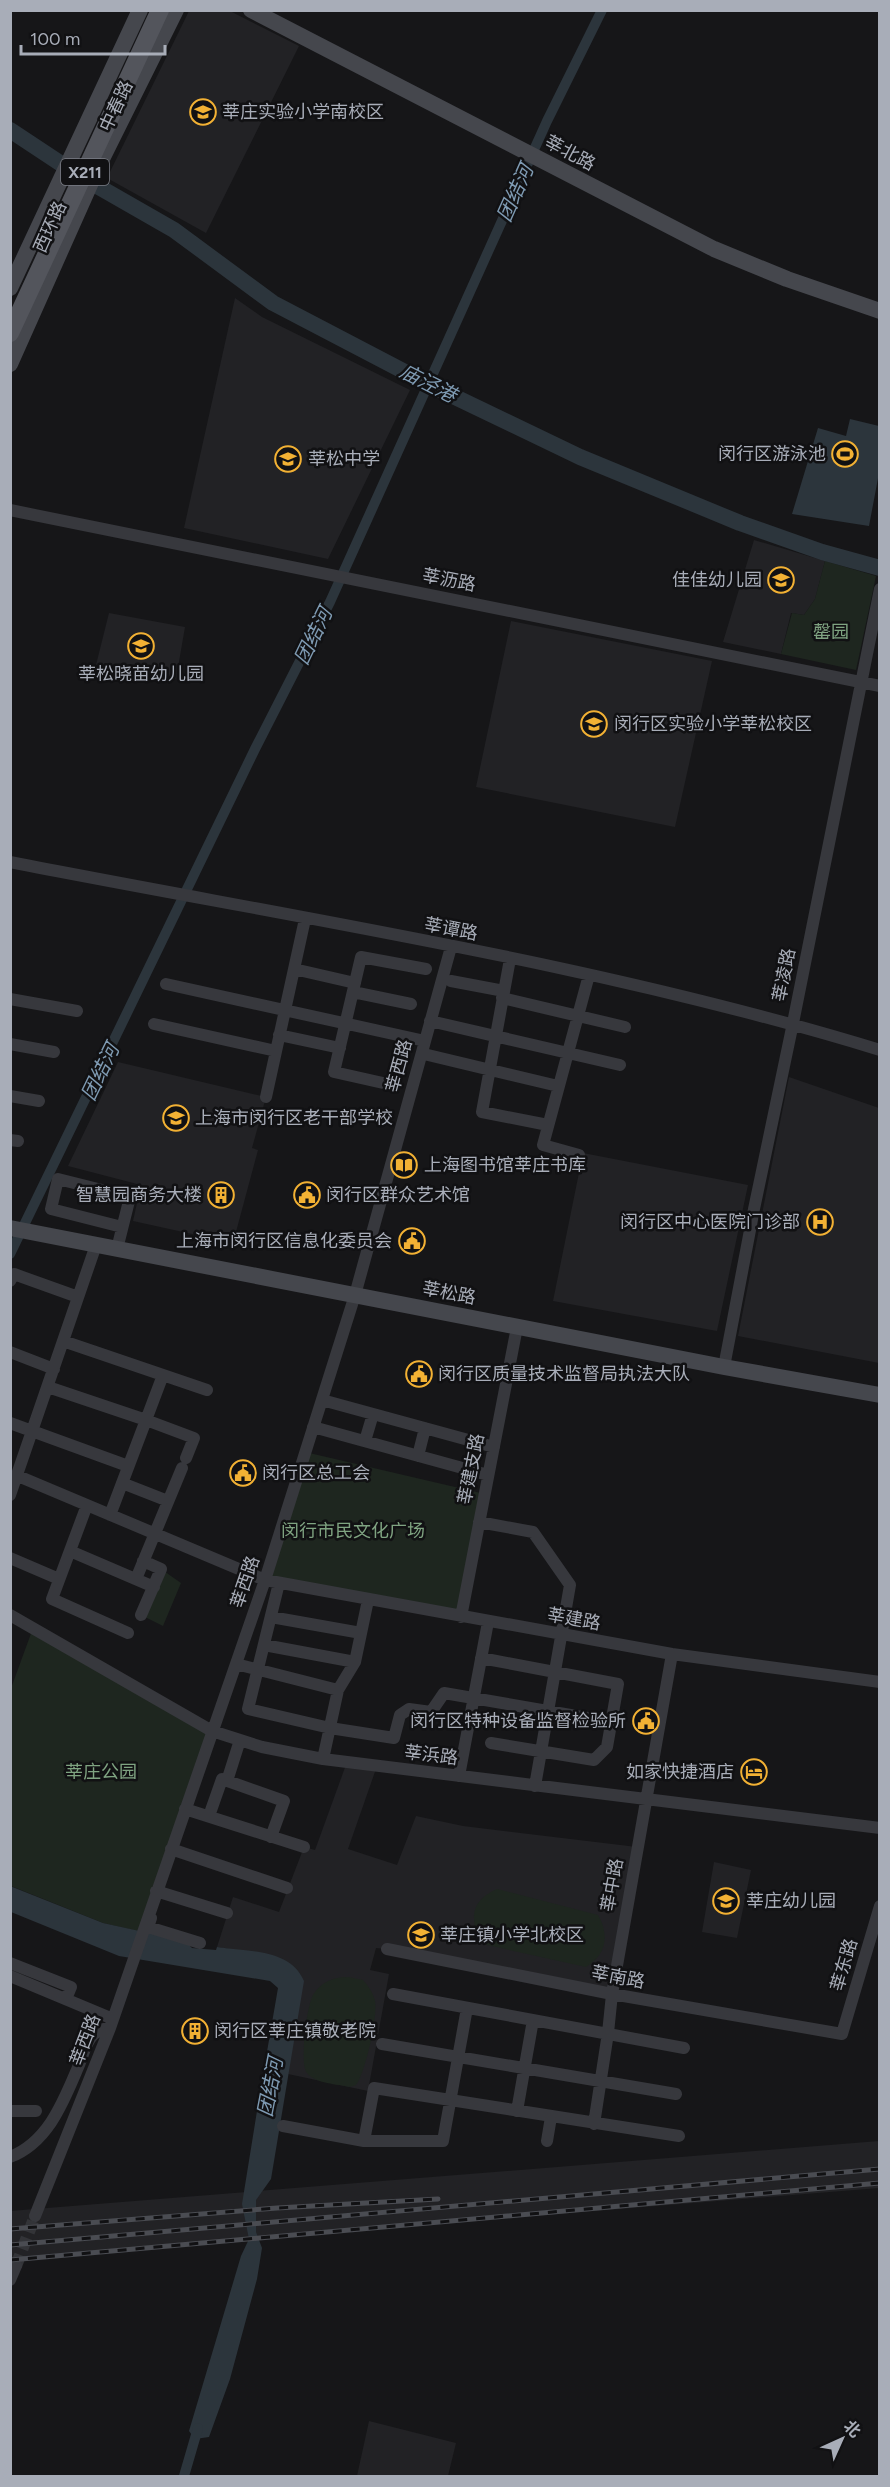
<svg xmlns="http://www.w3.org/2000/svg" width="890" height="2487" viewBox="0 0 890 2487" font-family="Figtree,'Noto Sans SC',sans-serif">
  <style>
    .built { fill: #222225 }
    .green { fill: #1e261f }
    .water { fill: #2c353c }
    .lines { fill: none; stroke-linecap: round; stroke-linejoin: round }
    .canal { stroke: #2c353c; stroke-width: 10 }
    .river { stroke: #2c353c; stroke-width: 16 }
    .street-tunnel { stroke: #333438; stroke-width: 12; stroke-dasharray: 12 6; stroke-linecap: butt }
    .street { stroke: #37383d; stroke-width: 12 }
    .secondary { stroke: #45474d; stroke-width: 16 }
    .primary { stroke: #53555c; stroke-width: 18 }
    .rail-casing { stroke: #4a4c52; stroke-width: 5 }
    .rail { stroke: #111113; stroke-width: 3; stroke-dasharray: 9; stroke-linecap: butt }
    .labels { text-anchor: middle; stroke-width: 5; stroke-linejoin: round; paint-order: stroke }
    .shield { fill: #111113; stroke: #7b7e86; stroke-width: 1.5 }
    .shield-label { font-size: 16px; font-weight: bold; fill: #a8adb8 }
    .street-label { font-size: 18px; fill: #a8adb8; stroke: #111113 }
    .poi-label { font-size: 18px; fill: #a8adb8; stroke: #111113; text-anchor: start }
    .park-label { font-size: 18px; fill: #7fa381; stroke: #111113 }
    .water-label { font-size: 20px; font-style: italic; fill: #7f9bb3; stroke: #111113 }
  </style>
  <rect width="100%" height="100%" fill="#161618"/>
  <path class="built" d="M189,11h41l69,35 -93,187 -99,-55z
    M235,298l27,19 148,73 -82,169 -144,-31z
    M754,540l71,21 -10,38 -11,16 -13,-2 -10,41 -58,-12z
    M109,613l76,14 -9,52 -80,-14z
    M511,621l201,40 -37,166 -199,-40z
    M118,1062l148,35 -14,51 6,2 -25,93 -100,-22 8,-36 -73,-19z
    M789,1077l90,31v255l-141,-27z
    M583,1153l165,32 -31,146 -164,-30z
    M347,1762l30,4 -29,83 49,16 19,-49 47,10 174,21 -25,147 -225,-45 -11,-1 -6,22 19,4 -21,117 -80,-17 15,-93 -56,-29 -30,-5 16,-50 46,15 25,-65 11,3z
    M714,1862l37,8 -14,68 -35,-6z
    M879,2141v47l-868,70 -1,-47z
    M369,2421l87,22 -8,33h-91z"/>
  <path class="green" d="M825,561l51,15 -20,94 -75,-16 11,-41 12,2 11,-16z
    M305,1452l180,42 -24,123 -196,-37z
    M161,1569l20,14 -18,43 -22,-11z
    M33,1628l179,103 -70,201 -39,-9 -92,-37 -1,-195z
    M497,1889l101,26c12,21 8,40 -12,52l-108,-24c-6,-26 -9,-41 19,-54z
    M348,1977l15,3c6,7 10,13 12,21 3,15 -10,73 -19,84l-6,2c-13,-3 -34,-3 -43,-14 -8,-9 0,-68 6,-78 8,-13 20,-18 35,-18z"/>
  <path class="water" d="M850,419l29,7v47l-10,53 -77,-12 26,-86 28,8z
    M10,1886l93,37 82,18 7,7 24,2 1,-3c30,5 73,1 87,34l-33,198 -15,21v32l6,16 -5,31 -27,100 -21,58 -14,2 -6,-8 52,-175 8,-17 -7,-35 15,-93 3,-3 -1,-10 19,-110 -8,-7 -151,-25 -108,-44z"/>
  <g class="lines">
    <path class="canal" d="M10,1254l245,-505 75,-147 217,-481 55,-111
      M184,2476l14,-48"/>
    <path class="river" d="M10,130l68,45 96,55 99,73 155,81 152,73 160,66 82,29 58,16"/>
    <path class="street-tunnel" d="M16,2266l19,-50"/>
    <path class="street" d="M10,510l870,176
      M10,862c291,57 586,101 870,188
      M510,959l-28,153 66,13
      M294,969l61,14
      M451,981l53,10
      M166,984l259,57
      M353,992l58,12
      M502,998l123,29
      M10,999l67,12
      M430,1021l190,44
      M154,1024l122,27
      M279,1035l61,13
      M10,1044l44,8
      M428,1055l130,31
      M392,1085l-58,-13 27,-115 65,12
      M10,1096l29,5
      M266,1097l39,-178
      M10,1140l8,1
      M579,1155l-36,-10 46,-170
      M117,1249l13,-52 -72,-18 -7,30 71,18
      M10,1281l4,-7 64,23
      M63,1341l144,49
      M10,1352l44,17
      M724,1367l30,-158 39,-186 87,-434
      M163,1375l-17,45 48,18 -8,20
      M48,1387l98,33 -36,95
      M322,1400l172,47
      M10,1423l118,43
      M313,1427l175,48
      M365,1441l8,-27
      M418,1456l7,-28
      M18,1476l247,104 407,74 208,28
      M122,1483l46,18
      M10,1495l86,-250
      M87,1505l-35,94 76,34
      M479,1522l54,10 37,53 -35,201
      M70,1551l84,36
      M10,1558l49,21
      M136,1579l46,-111
      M279,1583l-31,126 82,19 64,10 6,-23 9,-6 22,3 13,-19 167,29
      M10,1615l202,116 50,16 61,12 557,69
      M141,1615l20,-46 -18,-8
      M271,1617l90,16
      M461,1617l56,-290
      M264,1645l91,17
      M481,1658l137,26 -11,63 -13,13 -103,-17
      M236,1664l102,26
      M323,1759l15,-69 17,-28 13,-62
      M459,1776l29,-154
      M227,1781l13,-41
      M185,1809l119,38
      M209,1816l13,-37 62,22 -13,36
      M171,1849l116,39
      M156,1891l71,22
      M151,1918l-3,9 52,16
      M387,1949l225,45 230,40 38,-128
      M10,1963l61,24 -5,12
      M10,1976l103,43
      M393,1994l291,54
      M382,2044l294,50
      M10,2111h26
      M517,2111l16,-91
      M594,2124l14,-91 4,-39 60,-340
      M283,2126l81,15 10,-53 305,48
      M364,2141h79l24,-133
      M547,2141l4,-24
      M10,2157c39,-15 54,-57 69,-92 4,-10 7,-23 14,-30 5,-5 10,-6 17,-7
      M35,2216l75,-188 155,-448 90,-285 96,-348
      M10,2280l6,-14"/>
    <path class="secondary" d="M251,10l463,239 73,30 93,32
      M10,288l130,-278
      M10,364l87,-195 79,-159
      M10,1228l714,139 156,28"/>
    <path class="primary" d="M10,333l150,-323"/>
    <g class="rail-casing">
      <path id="rail" d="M10,2229l267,-21 161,-9
        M10,2245l870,-76
        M10,2260l870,-77"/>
    </g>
    <use href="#rail" class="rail"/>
  </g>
  <defs>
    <g id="school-ring" transform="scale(1.35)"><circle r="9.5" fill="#111113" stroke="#f2b134" stroke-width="1.5"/><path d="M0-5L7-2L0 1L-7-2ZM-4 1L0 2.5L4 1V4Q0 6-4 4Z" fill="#f2b134"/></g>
    <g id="stadium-ring" transform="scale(1.35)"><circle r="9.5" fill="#111113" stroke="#f2b134" stroke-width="1.5"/><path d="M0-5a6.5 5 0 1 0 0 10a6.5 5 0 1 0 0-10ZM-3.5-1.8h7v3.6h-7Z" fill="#f2b134"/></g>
    <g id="university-ring" transform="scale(1.35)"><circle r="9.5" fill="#111113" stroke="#f2b134" stroke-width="1.5"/><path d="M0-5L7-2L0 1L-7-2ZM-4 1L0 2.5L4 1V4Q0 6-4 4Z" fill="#f2b134"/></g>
    <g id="library-ring" transform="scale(1.35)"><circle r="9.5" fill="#111113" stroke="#f2b134" stroke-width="1.5"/><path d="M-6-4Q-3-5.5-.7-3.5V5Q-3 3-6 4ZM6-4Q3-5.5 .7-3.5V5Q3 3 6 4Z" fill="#f2b134"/></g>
    <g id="building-ring" transform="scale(1.35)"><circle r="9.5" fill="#111113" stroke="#f2b134" stroke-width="1.5"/><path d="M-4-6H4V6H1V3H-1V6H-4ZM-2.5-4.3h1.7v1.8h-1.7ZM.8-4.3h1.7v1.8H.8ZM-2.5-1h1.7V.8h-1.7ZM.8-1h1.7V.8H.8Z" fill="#f2b134"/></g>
    <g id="civic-ring" transform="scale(1.35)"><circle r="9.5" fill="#111113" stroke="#f2b134" stroke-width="1.5"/><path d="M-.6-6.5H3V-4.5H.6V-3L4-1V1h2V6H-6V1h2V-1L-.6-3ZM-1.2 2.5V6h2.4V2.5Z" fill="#f2b134"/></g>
    <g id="hospital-ring" transform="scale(1.35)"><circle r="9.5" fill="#111113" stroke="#f2b134" stroke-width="1.5"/><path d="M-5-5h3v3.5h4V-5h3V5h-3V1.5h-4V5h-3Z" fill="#f2b134"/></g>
    <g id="hotel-ring" transform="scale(1.35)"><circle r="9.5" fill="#111113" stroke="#f2b134" stroke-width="1.5"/><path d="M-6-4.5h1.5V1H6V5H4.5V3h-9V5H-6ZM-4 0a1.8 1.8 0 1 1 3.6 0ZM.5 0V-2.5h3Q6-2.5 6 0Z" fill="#f2b134"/></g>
  </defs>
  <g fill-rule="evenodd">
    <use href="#school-ring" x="203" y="112"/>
    <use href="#stadium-ring" x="845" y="454"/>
    <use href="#school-ring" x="288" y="459"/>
    <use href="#school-ring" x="781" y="580"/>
    <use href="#school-ring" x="141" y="646"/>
    <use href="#school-ring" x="594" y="724"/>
    <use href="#university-ring" x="176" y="1118"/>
    <use href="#library-ring" x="404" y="1165"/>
    <use href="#building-ring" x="221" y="1195"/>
    <use href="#civic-ring" x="307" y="1195"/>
    <use href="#hospital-ring" x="820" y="1222"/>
    <use href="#civic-ring" x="412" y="1241"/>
    <use href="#civic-ring" x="419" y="1374"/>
    <use href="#civic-ring" x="243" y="1473"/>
    <use href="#civic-ring" x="646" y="1721"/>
    <use href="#hotel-ring" x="754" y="1772"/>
    <use href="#school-ring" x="726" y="1901"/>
    <use href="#school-ring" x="421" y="1935"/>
    <use href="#building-ring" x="195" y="2031"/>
  </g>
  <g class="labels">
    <rect class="shield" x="61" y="159" width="48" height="26" rx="4.5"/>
    <g class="shield-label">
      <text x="85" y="178">X211</text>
    </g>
    <g class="street-label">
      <text transform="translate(116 106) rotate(-65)" y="6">中春路</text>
      <text transform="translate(570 153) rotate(28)" y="6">莘北路</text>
      <text transform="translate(50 227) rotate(-66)" y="6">西环路</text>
      <text transform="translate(449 580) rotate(11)" y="6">莘沥路</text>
      <text transform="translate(451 929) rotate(11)" y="6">莘谭路</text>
      <text transform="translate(784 975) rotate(-79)" y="6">莘凌路</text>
      <text transform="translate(399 1066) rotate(-75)" y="6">莘西路</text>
      <text transform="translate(449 1293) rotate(11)" y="6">莘松路</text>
      <text transform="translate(471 1469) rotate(-79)" y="6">莘建支路</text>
      <text transform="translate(245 1582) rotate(-71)" y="6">莘西路</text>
      <text transform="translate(574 1619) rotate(10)" y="6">莘建路</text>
      <text transform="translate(431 1755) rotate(7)" y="6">莘浜路</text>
      <text transform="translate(612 1885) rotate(-80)" y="6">莘中路</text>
      <text transform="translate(844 1965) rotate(-74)" y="6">莘东路</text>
      <text transform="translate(618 1977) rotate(11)" y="6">莘南路</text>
      <text transform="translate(85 2040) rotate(-69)" y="6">莘西路</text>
    </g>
    <g class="poi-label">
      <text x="222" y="118">莘庄实验小学南校区</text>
      <text x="826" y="460" text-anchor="end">闵行区游泳池</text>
      <text x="308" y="465">莘松中学</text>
      <text x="762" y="586" text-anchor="end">佳佳幼儿园</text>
      <text x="141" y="680" text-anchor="middle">莘松晓苗幼儿园</text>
      <text x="614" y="730">闵行区实验小学莘松校区</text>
      <text x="195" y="1124">上海市闵行区老干部学校</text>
      <text x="424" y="1171">上海图书馆莘庄书库</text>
      <text x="202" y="1201" text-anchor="end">智慧园商务大楼</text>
      <text x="326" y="1201">闵行区群众艺术馆</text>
      <text x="800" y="1228" text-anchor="end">闵行区中心医院门诊部</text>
      <text x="392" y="1247" text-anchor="end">上海市闵行区信息化委员会</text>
      <text x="438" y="1380">闵行区质量技术监督局执法大队</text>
      <text x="262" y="1479">闵行区总工会</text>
      <text x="626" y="1727" text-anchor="end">闵行区特种设备监督检验所</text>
      <text x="734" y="1778" text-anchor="end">如家快捷酒店</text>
      <text x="746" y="1907">莘庄幼儿园</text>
      <text x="440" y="1941">莘庄镇小学北校区</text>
      <text x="214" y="2037">闵行区莘庄镇敬老院</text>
    </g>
    <g class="park-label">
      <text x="831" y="638">罄园</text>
      <text x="353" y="1537">闵行市民文化广场</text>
      <text x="101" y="1778">莘庄公园</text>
    </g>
    <g class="water-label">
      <text transform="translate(515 193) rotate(-66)" y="7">团结河</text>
      <text transform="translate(428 383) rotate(27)" y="7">庙泾港</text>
      <text transform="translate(313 636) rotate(-64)" y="7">团结河</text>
      <text transform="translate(100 1072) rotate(-64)" y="7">团结河</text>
      <text transform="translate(270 2087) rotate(-79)" y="7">团结河</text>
    </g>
  </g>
  <rect width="890" height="2487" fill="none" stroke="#a8adb8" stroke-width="24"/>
  <g transform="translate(842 2439) rotate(45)" stroke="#111113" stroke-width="4.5" paint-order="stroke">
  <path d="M0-4.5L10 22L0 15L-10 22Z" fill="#a8adb8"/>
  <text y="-9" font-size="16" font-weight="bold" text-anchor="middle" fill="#a8adb8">北</text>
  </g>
  <path d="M21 45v9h144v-9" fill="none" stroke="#a8adb8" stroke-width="3"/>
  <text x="30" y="45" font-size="18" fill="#a8adb8" stroke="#111113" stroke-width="4.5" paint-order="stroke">100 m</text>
</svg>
